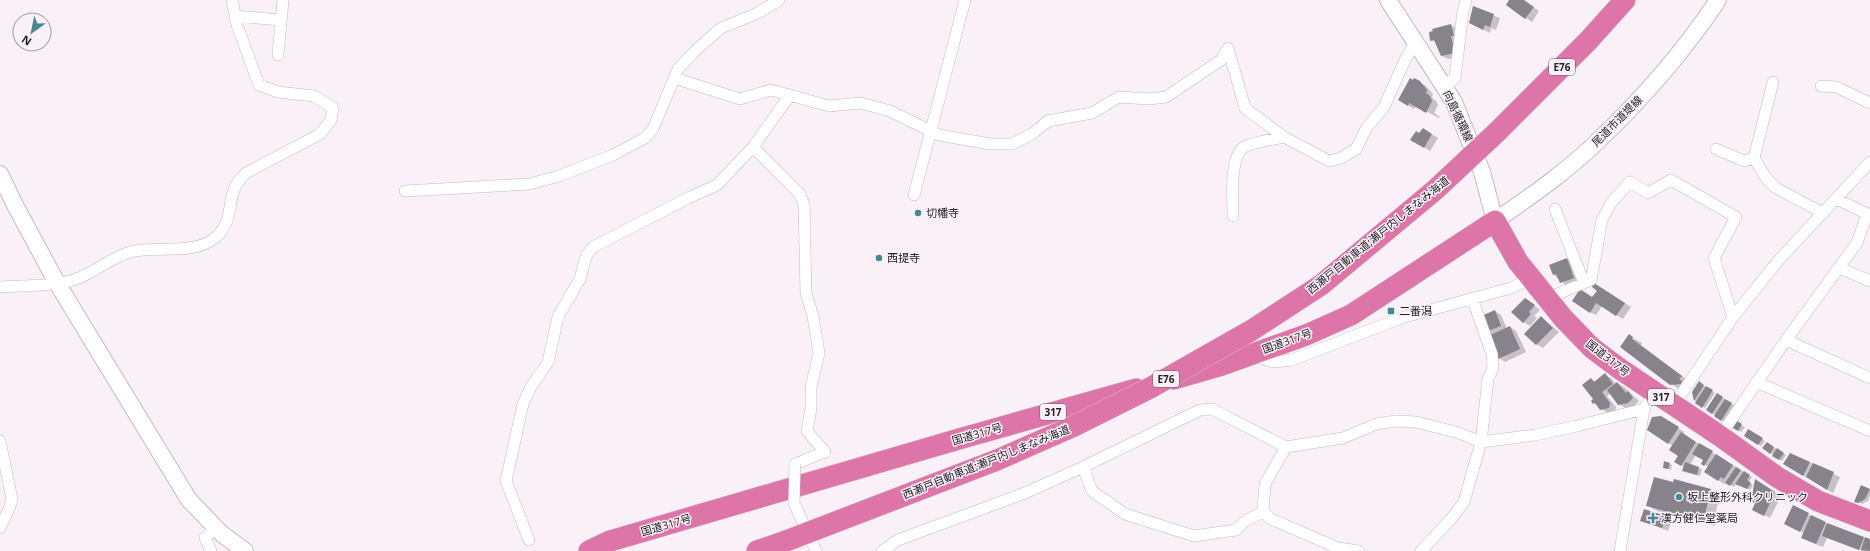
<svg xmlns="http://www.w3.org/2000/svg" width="1870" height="551" viewBox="0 0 1870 551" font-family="'Open Sans','Noto Sans JP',sans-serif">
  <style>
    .shadow { fill: #0003 }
    .building { fill: #86838b }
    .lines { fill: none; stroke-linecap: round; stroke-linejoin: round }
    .street-casing { stroke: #c3bbc2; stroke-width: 12 }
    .secondary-casing { stroke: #c3bbc2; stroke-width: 18 }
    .highway-casing { stroke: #d3d3d3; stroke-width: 22 }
    .street { stroke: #fff; stroke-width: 11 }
    .secondary { stroke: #fff; stroke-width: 16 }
    .highway { stroke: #de75a8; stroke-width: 21 }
    .street-bridge-casing { stroke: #c3bbc2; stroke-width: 12; stroke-linecap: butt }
    .highway-bridge-casing { stroke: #d3d3d3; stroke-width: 22; stroke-linecap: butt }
    .street-bridge { stroke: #fff; stroke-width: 11 }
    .highway-bridge { stroke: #de75a8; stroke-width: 21 }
    .poi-dot { fill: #448a93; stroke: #f9f0f8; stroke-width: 1.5 }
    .labels { text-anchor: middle; stroke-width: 3; stroke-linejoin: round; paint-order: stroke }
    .shield { fill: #f9f0f8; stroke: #656064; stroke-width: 1 }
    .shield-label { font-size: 10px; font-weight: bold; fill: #252225 }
    .street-label { font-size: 11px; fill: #252225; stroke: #f9f0f8 }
    .poi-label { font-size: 11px; fill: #252225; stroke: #f9f0f8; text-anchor: start }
  </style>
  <rect width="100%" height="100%" fill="#f9f0f8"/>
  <path class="shadow" d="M1511,0h12l16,11 -7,11 -6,-4z
    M1473,8l27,10 -4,12 -5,-2 -1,5 -14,-7z
    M1451,25l6,4 4,27 -13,3 -6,-3 -6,-14 -5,-2 3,-8z
    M1414,79l12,7 7,8 -1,4 4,3 2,4 -4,8 6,4 -1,1 -23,-12 -2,3 -15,-9z
    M1423,129l15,9 -8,13 -18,-11 8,-6z
    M1567,259l6,4 7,18 -13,5 -13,-11z
    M1601,288l30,19 -8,12 -21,-13 -6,9 -6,-3 3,-14z
    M1531,303l9,7 -6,6 3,2 -7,8 -7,-4z
    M1495,311l6,4 6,14 3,-2 6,4 10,21 -21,10 -6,-4 -7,-23 -6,-3z
    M1542,318l17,14 -16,16 -7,-4z
    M1629,336l13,7 -1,2 49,37 -10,8 -59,-43z
    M1605,375l6,3 5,6 1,-1 7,4 15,14 -5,5 -9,2 -6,-4 -8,-11 -4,3 9,11 -1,4 -7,2 -7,-4 -9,-8 2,-1 -3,-21 5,3z
    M1699,383l16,10 -10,15 -9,-5 -3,-10z
    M1717,394l18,12 -10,16 -18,-12z
    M1668,421l16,11 -1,2 69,43 -3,5 4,3 -3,5 -14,-7 -2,4 -8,-5 -2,2 -6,-4 -10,-13 -6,-4 2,-3 -8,-5 -6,10 12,4 -2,7 -14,-4 -1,-5 -10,-5 4,-6 -6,-10 -25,-16z
    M1737,423l8,4 -4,5 -7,-4z
    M1749,430l16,11 -4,5 -16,-10z
    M1770,445l16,10 -4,6 -19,-13z
    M1809,462l31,15 -7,16 -49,-29z
    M1670,464l2,1 -1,5 -7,-3z
    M1675,480l36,10 9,5 -6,24 2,2 -1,5 -58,-15 -10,-6 27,-21z
    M1761,484l20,12 -11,22 -10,-5z
    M1862,487l8,3v6l-2,5 -6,3 -6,-3z
    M1793,507l40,20 37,13v11h-8l-35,-13 -4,9 -15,-6 -4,-8 -13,-6z
    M1665,517l7,3 -4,11 -26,-11z"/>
  <path class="building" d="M1509,0h15l10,7 -9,12 -19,-14z
    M1473,6l21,8 -4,13 -5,-2 -2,5 -14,-7z
    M1451,24l3,12h-3l4,17 -14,3 -7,-16 -4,1 -1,-9 4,-1 -1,-2z
    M1410,78l3,2 1,-2 6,3 7,9 -1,3 4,3 2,5 -6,12 -17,-10 -1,3 -10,-6z
    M1423,128l9,6 -8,14 -14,-8 6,-9 3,2z
    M1567,258l7,20 -14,5 -4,-9 -3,1 -4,-10z
    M1594,283l31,20 -9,13 -20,-13 -6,10 -18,-12 8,-12 12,8 5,-6 -5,-4z
    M1525,298l10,7 -6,7 2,2 -8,9 -12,-11z
    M1495,310l6,16 -16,6 -6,-15z
    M1541,316l12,12 -17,17 -12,-11z
    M1510,326l10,23 -22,10 -10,-23z
    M1629,334l4,3 -1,2 50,37 -3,3 3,2 -1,3 -11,1 -50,-38z
    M1605,373l8,11 -11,8 8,11 -1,5 -9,2 -5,-7 -2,1 -2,-3 2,-2 -11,-14 9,-7 3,4z
    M1699,381l5,4 -10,16 -2,-9z
    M1617,382l9,11 2,-2 5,7 -5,5 -10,2 -11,-15z
    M1706,386l7,4 -11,18 -7,-5z
    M1717,393l6,4 -11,17 -6,-4z
    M1725,399l7,4 -11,18 -7,-5z
    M1661,416l18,11 -11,17 -21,-14 5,-13z
    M1737,421l5,3 -4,7 -5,-3z
    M1748,429l15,9 -5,7 -14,-9z
    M1681,432l15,10 -15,24 -7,-4 4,-6 -9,-6z
    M1767,442l7,5 -4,7 -8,-6z
    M1699,443l14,8 -9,15 -3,-2 2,-4 -11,-6z
    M1777,448l7,5 -5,7 -7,-4z
    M1790,453l20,9 -7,14 -20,-12z
    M1716,454l17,11 -9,14 -3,-2 -3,4 -14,-9z
    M1664,461l6,2 -2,6 -5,-1z
    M1685,462l14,5 -2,8 -15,-4z
    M1813,463l21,9 -7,18 -21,-13z
    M1736,467l5,3 -11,16 -5,-3z
    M1744,471l6,4 -3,5 4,3 -4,6 -12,-5z
    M1654,477l19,5 1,-3 37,10 -6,25h2l-2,8 -59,-16z
    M1755,479l20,13 -11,24 -12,-6 3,-7 -3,-1 2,-5 -2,-1z
    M1861,485l9,4 -5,10 -7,4 -4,-1z
    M1793,505l16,8 -9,19 -16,-8z
    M1644,509l22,7 -4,12 -22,-7z
    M1811,515l15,7 -10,22 -15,-6z
    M1827,523l37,14 -5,13 -37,-14z
    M1865,537l5,2v12l-9,-1z"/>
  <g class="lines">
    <g class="street-casing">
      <path id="street" d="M235,16l46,4
        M1228,48l17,60 39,29
        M278,55l5,-55
        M674,78l66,21 31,-9 58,16 32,-3 29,8 49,24 51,9h22l20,-10 16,-13 44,-8 27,-16 30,2 17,-2 55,-37 7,-12
        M1773,82l-19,76 12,20 10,10 47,25
        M1444,86l11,-8 8,-67 3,-11
        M1821,86l15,1 34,16
        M753,147l47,47 4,11 2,88 7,23 6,37 -8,34v22l-4,22 18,21 -30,12
        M1716,149l28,12 10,-3
        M405,191l125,-7 29,-8 54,-21 32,-17 8,-9 25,-60 17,-18 26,-23 37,-15 21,-13
        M914,195l51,-195
        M1836,199l34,16
        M1555,209l29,74
        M1233,216c0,-17 -4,-59 11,-69 6,-4 32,-8 40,-10l45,24 12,-3 15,-9 10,-20 18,-22 21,-47 11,-19
        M1839,268l31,13
        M0,287c25,-2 52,0 76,-8 18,-6 36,-22 54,-27 25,-7 65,4 86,-15 19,-17 10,-38 22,-55 2,-3 5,-6 8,-9l74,-39 11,-14 2,-12 -19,-12 -36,-4 -19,-7 -22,-60 -5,-25
        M1548,298l43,-18 11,-60 9,-17 19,-21 18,11 23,-13 65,37 -22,41 19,59
        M1786,340l84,38
        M1253,356l21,6 18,-2 109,-42 110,-30 20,-10
        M1756,382l114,49
        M1674,405l59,-88 45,-56 92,-99
        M1720,436l66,-96 71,-97 10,-29
        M0,441l12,58 -3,10 -9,19
        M1286,447l-21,37 -2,28 8,7 67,29 21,3
        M1083,467l9,24 33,23 69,22 42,-6 9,-9 18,-9
        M794,503l22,48
        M529,540l-23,-59 17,-77 8,-17 17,-25 10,-45 22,-38 6,-23 7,-9 95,-49 29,-13 36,-38 37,-52
        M211,551l-6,-13 11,-11
        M882,551l16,-11 127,-47 58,-26 117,-57 12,-1 74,38 57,-9 33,-14 20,-3 20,1 43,11 22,9 54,-7 42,-9 67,-17 10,-16
        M1421,551l30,-32 13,-17 17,-60 7,-63 5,-11 -1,-14 -20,-56
        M1620,551l24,-142"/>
    </g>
    <g class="secondary-casing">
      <path id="secondary" d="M1388,0l66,102 28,70 13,49c35,-24 75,-52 105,-82 44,-42 84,-88 118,-139
        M0,174l16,33 41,76 132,217 33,34 23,17"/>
    </g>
    <g class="highway-casing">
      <path id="highway" d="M1497,132l91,-91 37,-41
        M1174,379l45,-13 87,-31 45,-20 144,-94 23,41 13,16 32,40 29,30 28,21 100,67 57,41 41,24 52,20
        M589,551l21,-10 349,-102 177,-50
        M757,551l29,-10"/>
    </g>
    <use href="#street" class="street"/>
    <use href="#secondary" class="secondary"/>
    <use href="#highway" class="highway"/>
    <g class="street-bridge-casing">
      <path id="street-bridge" d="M794,503l1,-39"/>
    </g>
    <g class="highway-bridge-casing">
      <path id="highway-bridge" d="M786,541l211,-81 75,-33 78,-39 102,-58 69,-45 114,-95 62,-58"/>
    </g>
    <use href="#street-bridge" class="street-bridge"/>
    <use href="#highway-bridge" class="highway-bridge"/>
  </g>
  <g class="poi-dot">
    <circle cx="918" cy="213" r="4"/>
    <circle cx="879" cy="258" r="4"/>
    <rect x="1387" y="307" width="8" height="8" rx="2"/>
    <circle cx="1679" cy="497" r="4"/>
    <path d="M1651 512h4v4h4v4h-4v4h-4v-4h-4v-4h4z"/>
  </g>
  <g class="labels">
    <g class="shield">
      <rect x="1549" y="59" width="26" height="16" rx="3"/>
      <rect x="1153" y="371" width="26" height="16" rx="3"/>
      <rect x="1648" y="389" width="26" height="16" rx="3"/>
      <rect x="1040" y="404" width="26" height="16" rx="3"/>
    </g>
    <g class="shield-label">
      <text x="1562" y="71">E76</text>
      <text x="1166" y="383">E76</text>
      <text x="1661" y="401">317</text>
      <text x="1053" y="416">317</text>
    </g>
    <g class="street-label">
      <text transform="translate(1458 116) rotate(65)" y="4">向島循環線</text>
      <text transform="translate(1617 121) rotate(-45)" y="4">尾道市道堤線</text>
      <text transform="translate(1378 235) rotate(-39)" y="4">西瀬戸自動車道;瀬戸内しまなみ海道</text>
      <text transform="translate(1287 341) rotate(-20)" y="4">国道317号</text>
      <text transform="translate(1608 358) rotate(38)" y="4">国道317号</text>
      <text transform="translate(977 434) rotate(-16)" y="4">国道317号</text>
      <text transform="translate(986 462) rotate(-22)" y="4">西瀬戸自動車道;瀬戸内しまなみ海道</text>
      <text transform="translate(666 525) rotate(-16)" y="4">国道317号</text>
    </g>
    <g class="poi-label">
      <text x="926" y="217">切幡寺</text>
      <text x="887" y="262">西提寺</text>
      <text x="1399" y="315">二番潟</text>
      <text x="1687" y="501">坂上整形外科クリニック</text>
      <text x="1661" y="522">漢方健仁堂薬局</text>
    </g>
  </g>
  <g transform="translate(32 32) rotate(213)"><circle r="19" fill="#f9f0f8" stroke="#a49ea4"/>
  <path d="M0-3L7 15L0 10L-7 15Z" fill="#448a93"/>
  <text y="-6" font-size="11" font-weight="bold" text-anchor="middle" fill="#252225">N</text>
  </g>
</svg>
